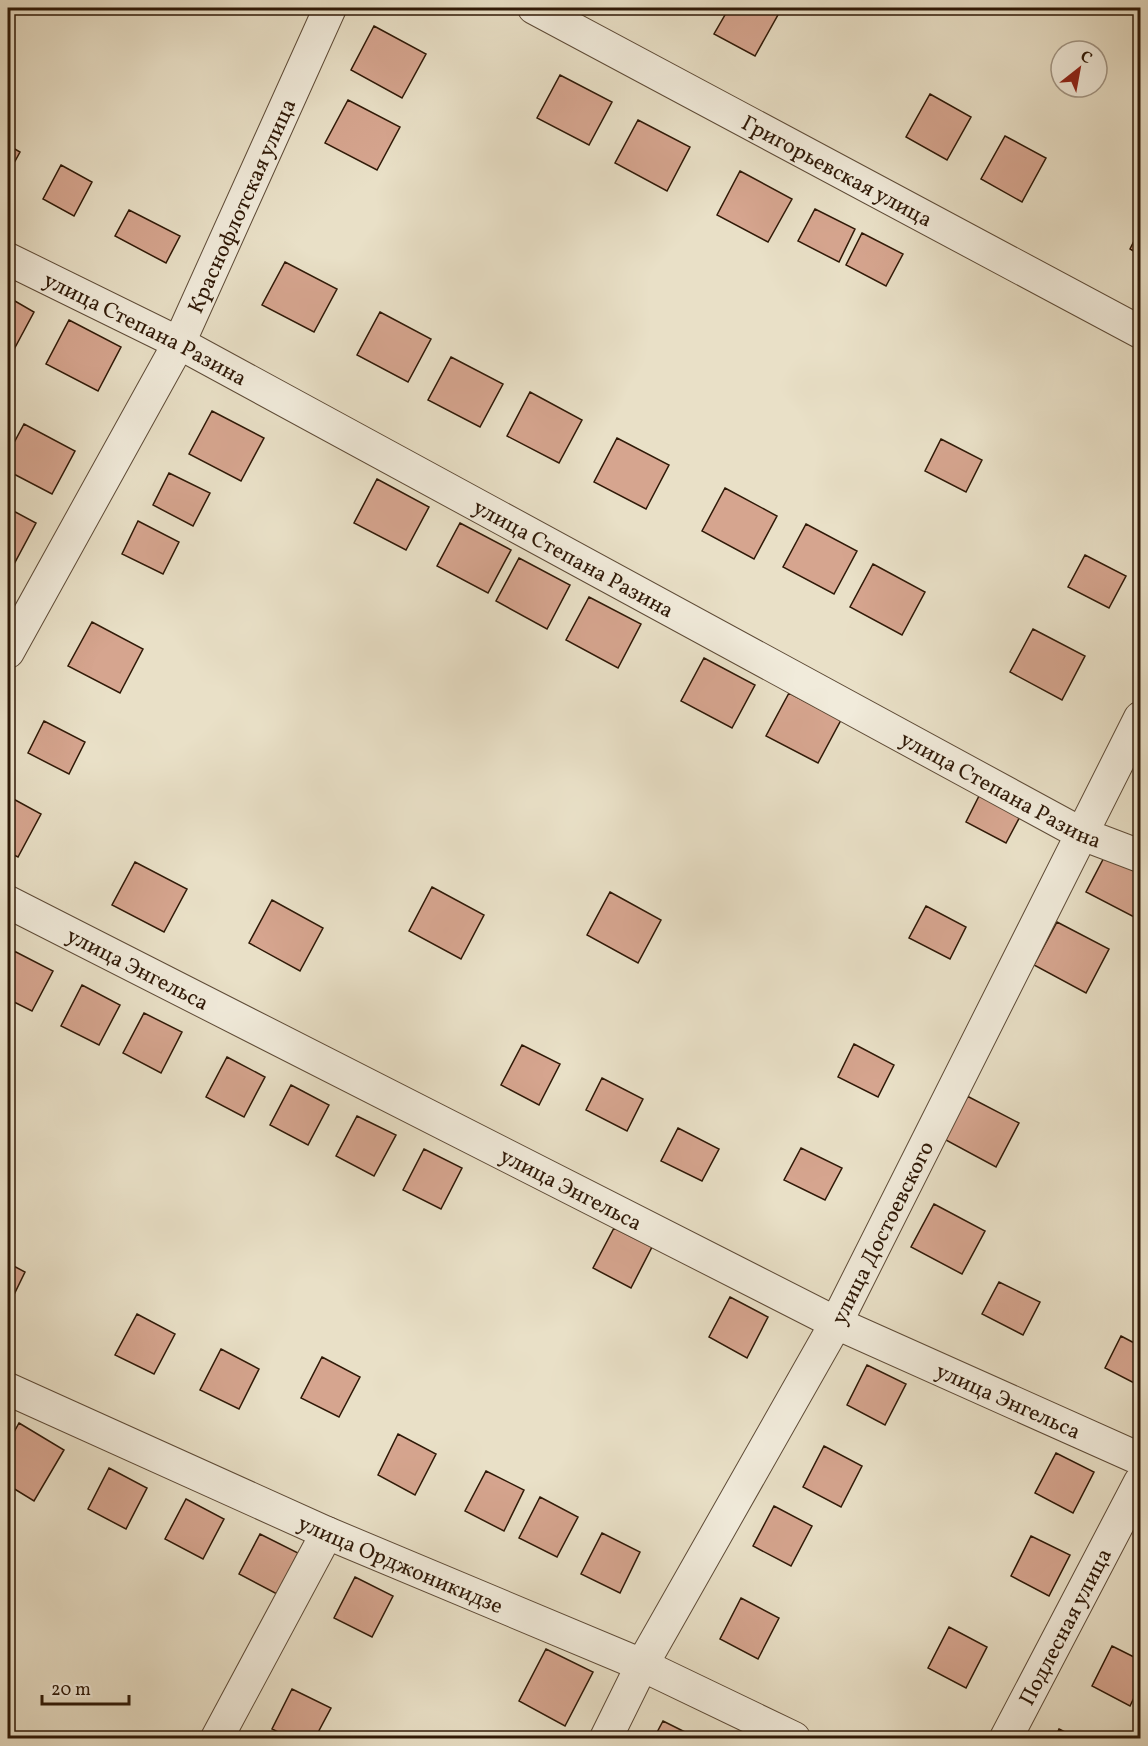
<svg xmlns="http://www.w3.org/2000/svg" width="1148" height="1746" viewBox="0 0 1148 1746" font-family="Vollkorn,serif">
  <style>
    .building { fill: #d6a58f; stroke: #2f1907; stroke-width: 1.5 }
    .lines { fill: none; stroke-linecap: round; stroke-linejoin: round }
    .minor-casing { stroke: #5e4b37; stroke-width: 34 }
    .minor { stroke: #f1ebdb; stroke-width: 32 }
    .labels { text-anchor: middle; stroke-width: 4.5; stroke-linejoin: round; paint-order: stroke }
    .street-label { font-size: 22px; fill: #2f1907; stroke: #f1ebdb }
  </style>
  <rect width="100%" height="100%" fill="#e9e0c7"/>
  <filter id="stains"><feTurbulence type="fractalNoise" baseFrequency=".00333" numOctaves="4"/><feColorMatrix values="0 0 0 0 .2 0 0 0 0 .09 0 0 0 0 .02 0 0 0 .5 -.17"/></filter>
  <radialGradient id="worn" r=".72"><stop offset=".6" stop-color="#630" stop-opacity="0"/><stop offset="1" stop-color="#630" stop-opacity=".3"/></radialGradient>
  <path class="building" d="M729,8h40l10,5 -24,43 -41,-22z
    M374,26l52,28 -24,44 -51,-28z
    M560,75l52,27 -23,43 -52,-27z
    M930,94l41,23 -24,43 -41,-23z
    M348,100l52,27 -23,43 -52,-27z
    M638,120l52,27 -23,44 -52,-28z
    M1005,136l41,22 -24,44 -41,-23z
    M8,145l12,7 -12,22z
    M61,165l31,17 -18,34 -31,-17z
    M740,171l52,28 -24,43 -51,-27z
    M815,209l40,20 -16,33 -41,-21z
    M129,210l51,26 -14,27 -51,-27z
    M1140,229v26l-10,-6z
    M862,233l41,21 -17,32 -40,-21z
    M285,262l52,27 -23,43 -52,-27z
    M8,297l26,15 -23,43 -3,-2z
    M380,312l51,27 -23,43 -51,-27z
    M69,320l52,27 -23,44 -52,-27z
    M451,357l52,27 -23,43 -52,-27z
    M530,392l52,28 -23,43 -52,-27z
    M212,411l52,27 -23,43 -52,-27z
    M24,424l51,27 -23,43 -44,-23v-17z
    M617,438l52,27 -23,44 -52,-27z
    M941,439l41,21 -16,32 -41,-21z
    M169,473l41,20 -17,33 -40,-21z
    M377,479l52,28 -23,43 -52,-27z
    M725,488l52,28 -23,43 -52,-28z
    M8,508l28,15 -23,43 -5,-2z
    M138,521l41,21 -16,32 -41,-20z
    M460,523l51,27 -23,43 -51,-27z
    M806,524l51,27 -23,43 -51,-27z
    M1085,555l41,21 -17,32 -41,-21z
    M519,558l51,27 -23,44 -51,-28z
    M873,564l52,28 -23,43 -52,-28z
    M589,597l52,27 -23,44 -52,-28z
    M92,622l51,27 -23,44 -52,-27z
    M1033,629l52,27 -23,44 -52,-28z
    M704,658l51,27 -23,43 -51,-27z
    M789,693l52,27 -23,43 -52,-27z
    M44,721l41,21 -16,32 -41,-21z
    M982,790l41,21 -17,32 -40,-21z
    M8,796l33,18 -23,43 -10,-5z
    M1109,848l31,17v50l-2,4 -52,-27z
    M135,862l52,27 -23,43 -52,-27z
    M432,887l52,28 -23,44 -52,-28z
    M610,892l51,28 -23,43 -51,-28z
    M272,900l51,28 -23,43 -51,-28z
    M926,906l40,21 -16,32 -41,-21z
    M1057,922l52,27 -23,44 -52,-28z
    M14,951l39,20 -21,40 -24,-12v-35z
    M82,985l38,20 -21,40 -38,-19z
    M144,1013l38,19 -21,41 -38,-20z
    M854,1044l40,21 -16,32 -40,-20z
    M522,1045l38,19 -21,41 -38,-20z
    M227,1057l38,20 -21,40 -38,-20z
    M602,1078l41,21 -16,32 -41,-21z
    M291,1085l38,20 -21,40 -38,-20z
    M967,1096l52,27 -23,44 -52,-28z
    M357,1116l39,19 -22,41 -38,-20z
    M678,1128l41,21 -17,32 -41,-20z
    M801,1148l41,20 -17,32 -41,-20z
    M424,1149l38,19 -21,41 -38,-19z
    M934,1204l51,27 -23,43 -51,-27z
    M614,1228l38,19 -21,41 -38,-20z
    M8,1263l17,9 -17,35z
    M999,1282l41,20 -17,33 -41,-21z
    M730,1297l38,20 -21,41 -38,-21z
    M137,1314l38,20 -21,40 -39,-19z
    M1121,1336l19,10v40l-35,-18z
    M221,1349l38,20 -20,40 -39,-19z
    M322,1357l38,20 -21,40 -38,-19z
    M867,1365l39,19 -21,41 -38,-20z
    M19,1423l45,27 -30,51 -26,-16v-42z
    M398,1434l38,20 -21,41 -37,-20z
    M824,1446l38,20 -21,41 -38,-20z
    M1056,1453l38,19 -21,41 -38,-20z
    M109,1468l38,20 -21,41 -38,-20z
    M486,1471l38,19 -20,41 -39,-20z
    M540,1497l38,20 -21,40 -38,-19z
    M186,1499l38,20 -21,40 -38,-20z
    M774,1506l38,20 -21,40 -38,-20z
    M602,1533l38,19 -20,41 -39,-19z
    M260,1534l38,19 -21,41 -38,-20z
    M1031,1536l39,19 -21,41 -38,-20z
    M355,1577l38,19 -21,41 -38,-19z
    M741,1598l38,20 -21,41 -38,-20z
    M949,1627l38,20 -21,41 -38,-20z
    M1112,1646l28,14v25l-10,21 -38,-20z
    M546,1649l47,23 -28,54 -46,-25z
    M292,1689l39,19 -16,30h-25l-18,-9z
    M663,1721l34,17h-43z
    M1059,1729l18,9h-22z"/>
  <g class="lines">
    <g class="minor-casing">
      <g id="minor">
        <path id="s1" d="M534,8l606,324"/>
        <path id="s2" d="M8,259l171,84 903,491 58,22"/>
        <path id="s3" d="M8,652l171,-309 151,-335"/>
        <path id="s4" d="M8,902l828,421 304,136"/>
        <path id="s5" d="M8,1389l319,144 315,132 152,73"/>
        <path d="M217,1738l110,-205"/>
        <path id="s6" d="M606,1738l36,-73 194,-342 304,-605"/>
        <path id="s7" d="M1006,1738l134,-256"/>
      </g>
    </g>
    <use href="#minor" class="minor"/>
  </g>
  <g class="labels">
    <g class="street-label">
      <text dy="8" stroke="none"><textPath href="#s1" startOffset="344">Григорьевская улица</textPath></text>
      <text dy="8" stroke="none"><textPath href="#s3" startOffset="504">Краснофлотская улица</textPath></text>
      <text dy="8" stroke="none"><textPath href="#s2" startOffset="154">улица Степана Разина</textPath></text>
      <text dy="8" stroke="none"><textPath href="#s2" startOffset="640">улица Степана Разина</textPath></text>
      <text dy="8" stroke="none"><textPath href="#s2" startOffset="1126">улица Степана Разина</textPath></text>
      <text dy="8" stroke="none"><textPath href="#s4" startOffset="146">улица Энгельса</textPath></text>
      <text dy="8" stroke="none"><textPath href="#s4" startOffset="632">улица Энгельса</textPath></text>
      <text dy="8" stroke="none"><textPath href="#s6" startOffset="576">улица Достоевского</textPath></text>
      <text dy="8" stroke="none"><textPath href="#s4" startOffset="1118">улица Энгельса</textPath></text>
      <text dy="8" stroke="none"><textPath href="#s5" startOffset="430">улица Орджоникидзе</textPath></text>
      <text dy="8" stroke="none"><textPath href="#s7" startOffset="126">Подлесная улица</textPath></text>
    </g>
  </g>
  <rect width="1148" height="1746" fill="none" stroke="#e9e0c7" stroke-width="30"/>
  <rect x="9" y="9" width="1130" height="1728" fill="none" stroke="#2f1907" stroke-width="3"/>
  <rect x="15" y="15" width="1118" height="1716" fill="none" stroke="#2f1907" stroke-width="1.5"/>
  <g transform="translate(1079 69) rotate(31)"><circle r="28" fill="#f1ebdb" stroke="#a39786" stroke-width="1.5"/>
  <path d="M0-4.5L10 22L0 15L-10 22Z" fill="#8f2418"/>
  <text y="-9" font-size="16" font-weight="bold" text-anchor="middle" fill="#2f1907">С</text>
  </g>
  <path d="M42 1695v9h87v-9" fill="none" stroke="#2f1907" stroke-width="3"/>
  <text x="51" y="1695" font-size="18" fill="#2f1907" stroke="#f1ebdb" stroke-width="4.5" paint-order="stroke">20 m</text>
  <rect width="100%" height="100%" filter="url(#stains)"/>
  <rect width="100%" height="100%" fill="url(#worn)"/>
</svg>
